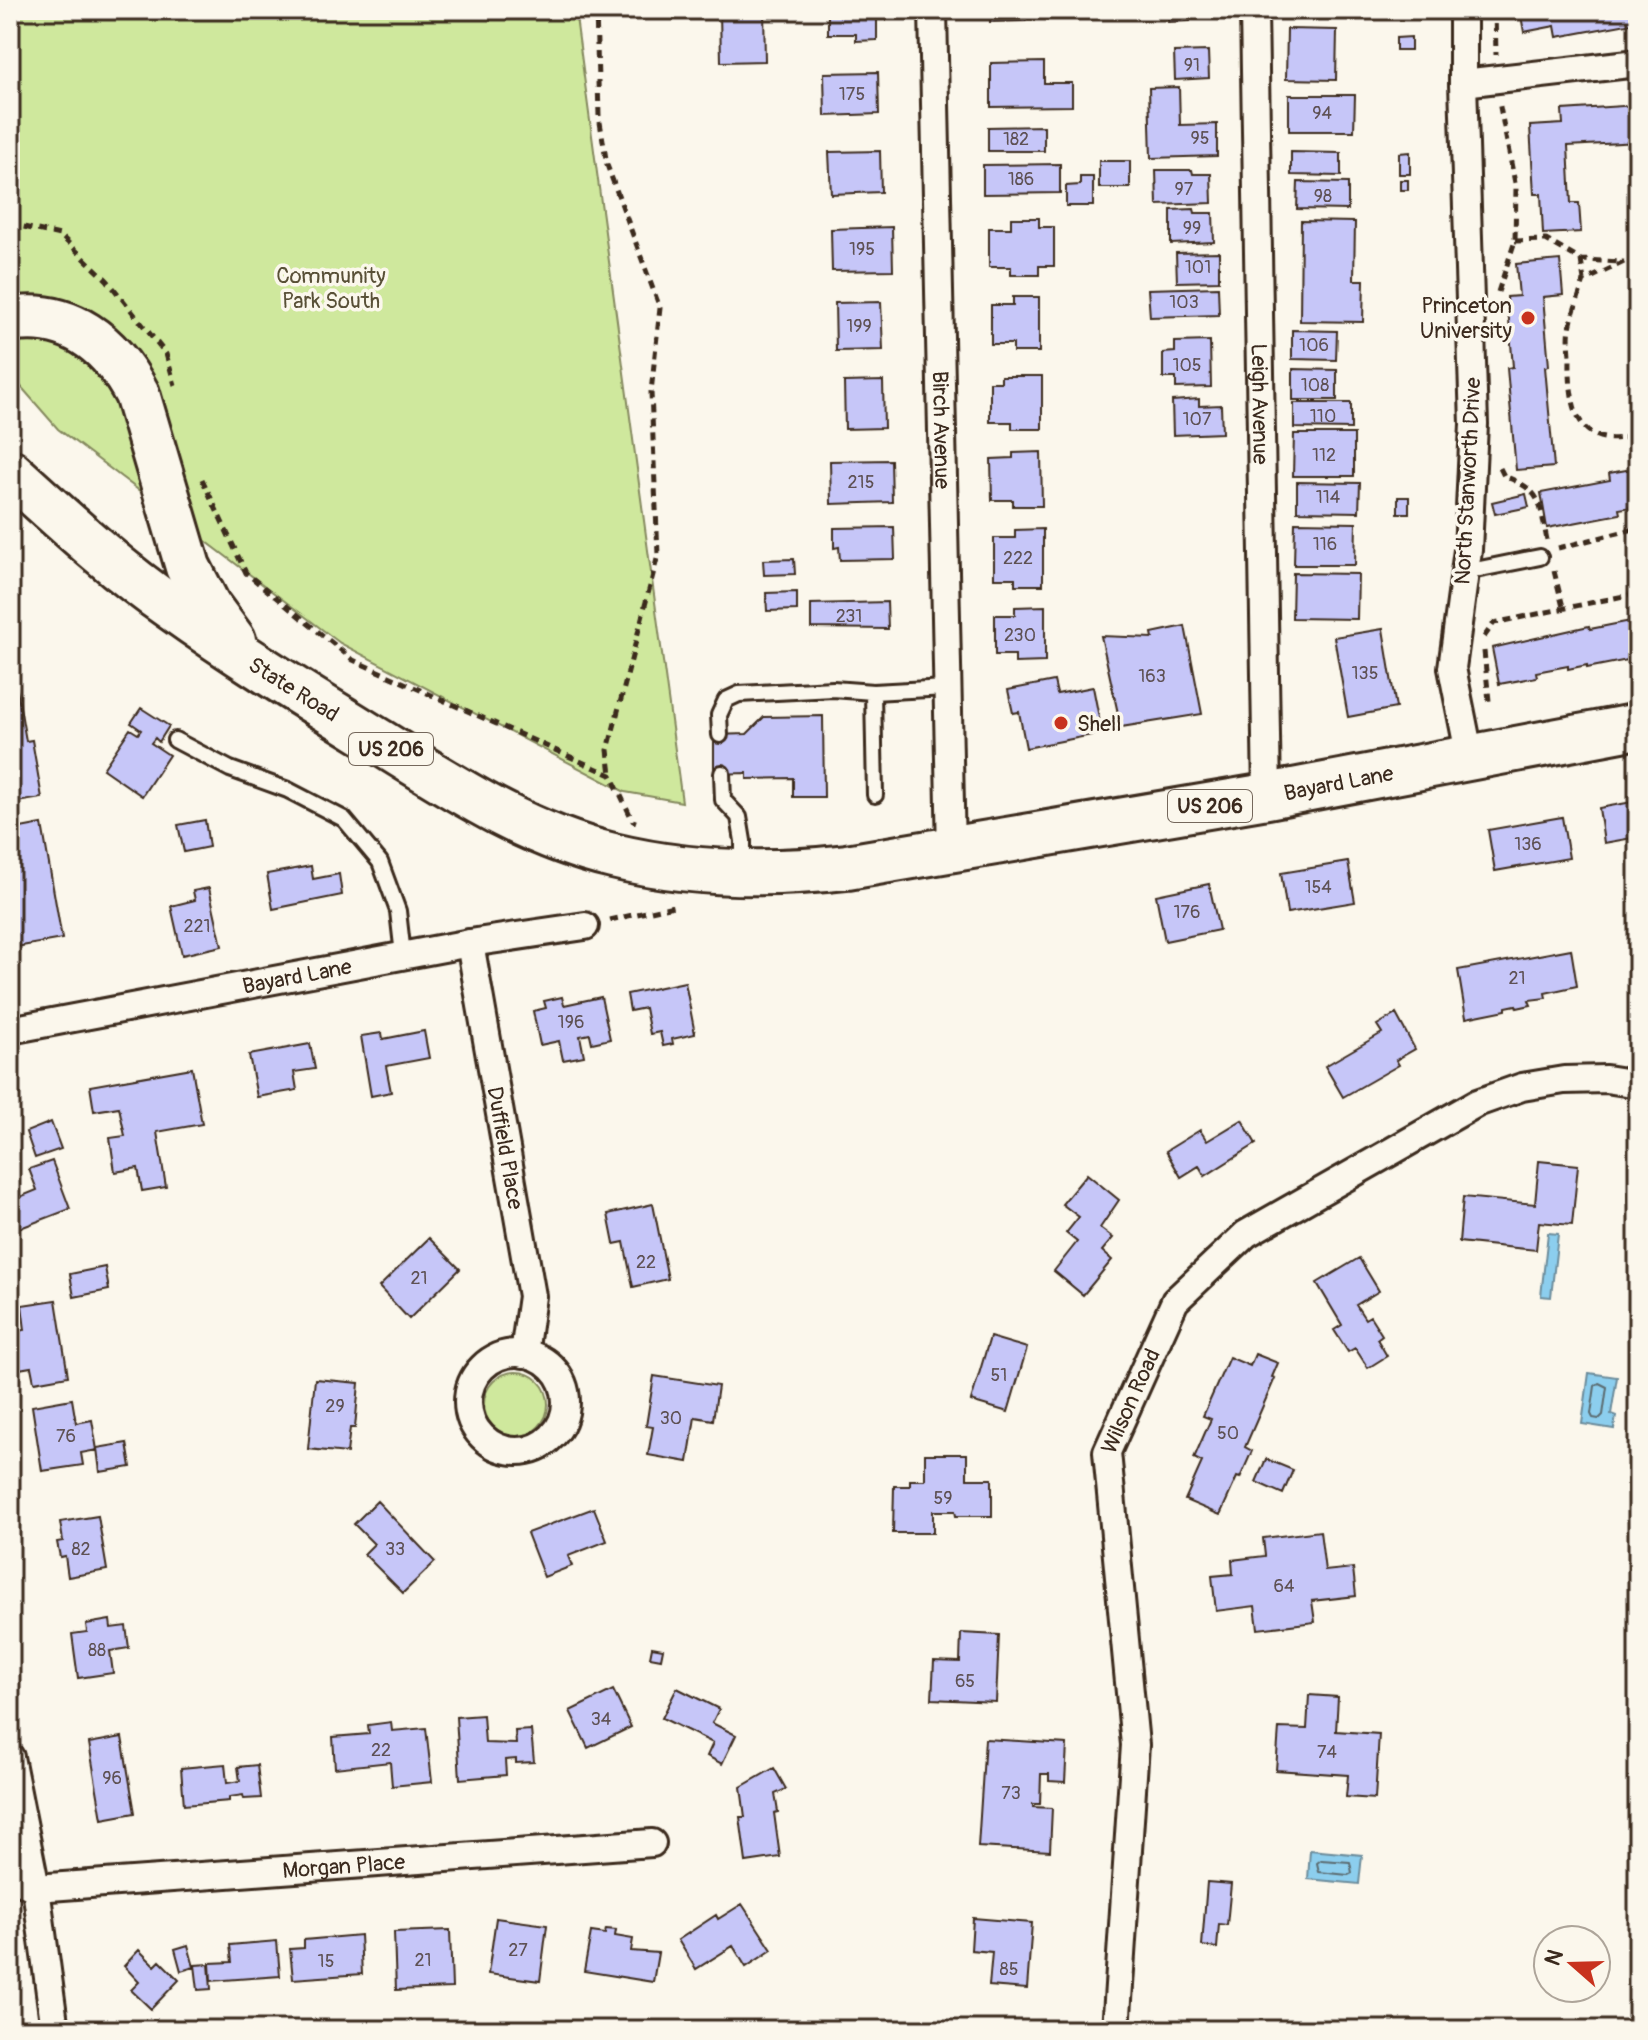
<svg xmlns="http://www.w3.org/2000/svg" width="1648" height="2040" viewBox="0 0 1648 2040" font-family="Pangolin,sans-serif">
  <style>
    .green { fill: #cfe89d; stroke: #85895e; stroke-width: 2 }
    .water { fill: #8cceee; stroke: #6c8c9b; stroke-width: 2 }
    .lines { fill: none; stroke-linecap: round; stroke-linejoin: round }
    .shore { stroke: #5b6c71; stroke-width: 2 }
    .building { fill: #c6c6f8; stroke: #3b2a1e; stroke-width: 2 }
    .lane-casing { stroke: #3b2a1e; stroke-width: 20 }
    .street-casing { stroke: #3b2a1e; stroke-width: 32 }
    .highway-casing { stroke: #3b2a1e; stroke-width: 50 }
    .path { stroke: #3b2a1e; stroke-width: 5; stroke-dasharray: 8 6; stroke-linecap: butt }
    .lane { stroke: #fbf7ec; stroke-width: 14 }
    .street { stroke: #fbf7ec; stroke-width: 26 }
    .highway { stroke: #fbf7ec; stroke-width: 44 }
    .poi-dot { fill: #c8321e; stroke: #fbf7ec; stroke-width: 3 }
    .labels { text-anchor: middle; stroke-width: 7; stroke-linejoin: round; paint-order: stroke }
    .number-label { font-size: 18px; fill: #5e5154 }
    .shield { fill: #fbf7ec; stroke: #75685c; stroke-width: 2 }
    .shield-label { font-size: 20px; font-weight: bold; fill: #3b2a1e }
    .park-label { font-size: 22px; fill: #595037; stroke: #fbf7ec }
    .poi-label { font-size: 22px; fill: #3b2a1e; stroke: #fbf7ec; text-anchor: end }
    .street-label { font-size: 22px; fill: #3b2a1e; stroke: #fbf7ec }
  </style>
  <rect width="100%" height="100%" fill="#fbf7ec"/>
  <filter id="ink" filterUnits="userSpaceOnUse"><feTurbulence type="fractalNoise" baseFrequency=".0125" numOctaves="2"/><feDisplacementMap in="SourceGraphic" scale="16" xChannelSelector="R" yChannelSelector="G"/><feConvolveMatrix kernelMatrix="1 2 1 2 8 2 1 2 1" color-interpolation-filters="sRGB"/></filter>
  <g filter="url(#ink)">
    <path class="green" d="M10,10h565l107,792 -57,-10 -285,-149 -282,-214 -48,-55z
      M484 1404a32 32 0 1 1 64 0a32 32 0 1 1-64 0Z"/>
    <path class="water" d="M1548,1233l10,1 -7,63 -10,-1z
      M1589,1373l28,4 -6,37 5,2 -2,13 -32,-5z
      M1310,1850l52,5 -3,29 -51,-5z"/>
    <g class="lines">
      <path class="shore" d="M1599,1383l8,4 -4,28 -4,4 -6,-1 -2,-4 4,-28z
        M1321,1860l29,2 2,11 -4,2 -29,-3 -2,-9z"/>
    </g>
    <path class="building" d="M720,10h44l1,51 -44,1z
      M828,10h49v30l-21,1v-7h-28z
      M990,10h36v11l-36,1z
      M1060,10h27v8h-27z
      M1168,10h22v11l-22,1z
      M1520,10h118v12l-81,15 -2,-11 -31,6z
      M1287,29l50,1 -1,50 -50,-1z
      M1411,37v13h-15v-12z
      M1208,51l1,27 -34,2 -1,-28z
      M1044,62v21h28v23l-81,1v-44z
      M878,72l1,42 -54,2 -1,-43z
      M1179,87l1,38 37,-1v32l-66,2 -2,-70z
      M1289,95h66l-1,36h-65z
      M1638,105v37l-70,4 3,57h8l2,29 -38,2 -2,-40h-7l-4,-68 33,-2 -1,-14z
      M1044,126v25h-56v-24z
      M880,151l1,41 -50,2 -2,-42z
      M1291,152l50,1v23l-50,-1z
      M1410,152v22h-11v-21z
      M1099,161h31v27h-31z
      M1060,164v29l-77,1v-29z
      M1156,170h36l1,4h18l1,29 -55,2z
      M1080,177h13v29h-27v-20l14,-1z
      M1400,180h8v10h-8z
      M1298,182l50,1v27l-51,-1z
      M1194,209l1,4h18l1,29 -43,2v-34z
      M1011,218h28v9h15v39h-15v9h-28v-8h-22v-39h22z
      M1301,221l54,1 -1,58h10l-1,42 -63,-1z
      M892,227l1,43 -61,1 -1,-42z
      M1219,252v29l-42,1 -1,-29z
      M1560,260l3,35 -20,2 6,69 -4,1 9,100 -38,3 -9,-102 6,-1 -6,-70 12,-1 -3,-32z
      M1218,287l1,28 -69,2 -2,-28z
      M1013,297h26v55h-26v-8h-22v-39h22z
      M881,302l2,48 -47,1 -1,-48z
      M1292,330l45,1 -1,29 -44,-1z
      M1210,341l1,46 -35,1v-10h-13v-25l12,-1v-10z
      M1293,369l44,1v30h-44z
      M1001,376h41v53h-30v-7h-22v-40h11z
      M883,381l1,47 -39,1 -1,-47z
      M1199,399v7l22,-1 1,28 -49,2 -1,-34z
      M1294,403h57v26l-57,-1z
      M1294,434h60v42h-61z
      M1041,452l1,54h-29v-6h-21l-1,-41 22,-1v-5z
      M891,460l1,42 -61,2 -1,-43z
      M1638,468v38l-19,3 1,5 -73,14 -6,-35 69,-13 -1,-7z
      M1297,482l63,1 -1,29 -62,-1z
      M1526,494l3,13 -34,7 -3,-12z
      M1398,497h11v16h-11z
      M1295,522l61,1 -1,42h-61z
      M894,527l1,32 -55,1 -1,-13 -5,1v-20z
      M1043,529v56h-28v-7h-21v-40h21v-8z
      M794,559l1,15 -31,1 -1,-15z
      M1293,573l65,1 -1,45 -65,-1z
      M797,592v18l-30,1 -1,-18z
      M887,602l1,27 -77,-1v-24z
      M1045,606v56l-30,1v-8h-20v-40h20v-8z
      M1636,617h2v41l-51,10v-3l-19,4v-3l-32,6 1,5 -38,7 -7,-36 97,-22 1,3 46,-9z
      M1185,626l17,88 -81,13 -20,-91 52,2 -1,-5z
      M1383,629l13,79 -48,9 -14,-80z
      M10,673l2,11h4l10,57 6,-1 10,58 -32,5z
      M1054,681l3,13 36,-7 9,46 -76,15 -7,-36 -6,1 -5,-23z
      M141,708l28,18 -10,16 -4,-4 -4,5 18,12 -27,41 -39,-27 27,-40 8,5 3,-4 -10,-7z
      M823,716l1,81h-31v-19l-46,1v-6l-33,1v-39l33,-1 17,-17z
      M1638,801v36l-34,6 -5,-35z
      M1562,817l7,41 -74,13 -7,-41z
      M205,820l4,27 -25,5 -6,-27z
      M42,824l20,115 -52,9v-118z
      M1348,862l7,40 -68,11 -6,-40z
      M311,866l2,13 26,-5 3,21 -69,14 -6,-35z
      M1209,884l10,46 -54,11 -9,-46z
      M209,888l13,58 -40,9 -11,-49 24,-6 -2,-9z
      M1571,949l6,37 -32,7 1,5 -17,2 2,5 -14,3 -1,-3 -10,2v3l-40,8 -8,-48z
      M685,982l10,52 -23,5 1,5 -10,2 -3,-14 -10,2 -5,-26 -15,3 -3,-17z
      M562,997l2,8 37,-8 9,42 -18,4 -2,-9 -10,2 4,20 -21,4 -4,-19 -19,4 -7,-34 13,-3 -2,-7z
      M1396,1014l19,35 -19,11 3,5 -56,32 -18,-31 57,-33 -5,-8z
      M424,1031l5,27 -43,8 5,26 -20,4 -10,-60 21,-3 1,6z
      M310,1044l5,25 -21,3 3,18 -40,7 -8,-42z
      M192,1068l10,56 -45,8 9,55 -24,4 -4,-23 -23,4 -5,-34 15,-2 -6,-29 -25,4 -4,-25z
      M1242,1120l14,24 -51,32 -6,-10 -18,11 -15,-26 34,-21 7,11z
      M51,1122l10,27 -26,9 -9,-26z
      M52,1161l18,48 -60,23v-62l10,27 17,-7 -8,-21z
      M1539,1161l39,4 -6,60 -33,-3 -3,28 -77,-8 4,-45 72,7z
      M1087,1174l32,26 -19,28 13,10 -11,13 10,9 -29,35 -29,-24 23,-29 -11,-9 13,-16 -17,-13z
      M653,1204l15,75 -35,8 -9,-45 -10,2 -6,-30z
      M429,1238l31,31 -51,50 -30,-32z
      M1359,1258l20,33 -23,14 9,14 5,-3 12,19 -5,4 10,17 -19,12 -13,-20 -7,4 -14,-22 8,-5 -25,-42z
      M105,1267l4,23 -35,7 -4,-23z
      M56,1300l12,76 -34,6 -3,-15 -12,2 -7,-37 13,-2 -3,-25z
      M990,1337l37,11 -19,64 -37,-11z
      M1255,1354l23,9 -6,14 3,1 -30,69 7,4 -12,27 -3,-1 -17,38 -35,-15 17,-38 -8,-4 17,-39 -8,-3 26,-59 21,9z
      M654,1376l64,10 -5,34 -18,-3 -7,45 -40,-7 5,-28 -7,-1z
      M315,1379l44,4 -4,45h-5l-3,25 -39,-4z
      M72,1399l4,24 16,-3 5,30 -16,3 2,12 -41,6 -10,-65z
      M127,1443l4,24 -31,5 -3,-24z
      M925,1454h42v25h25v37h-36l-1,-5h-22v22h-40l1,-47h16v-6h15z
      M1266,1459l27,11 -10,24 -27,-12z
      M377,1501l58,61 -32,31 -39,-39 10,-10 -20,-20z
      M594,1508l13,33 -39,15 4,10 -28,11 -17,-44z
      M98,1516l9,54 -39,7 -3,-21 -5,1 -3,-15 6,-1 -3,-19z
      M1320,1531l5,40 28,-3 3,28 -44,5 3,21 -57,7 -3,-23 -39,5 -4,-35 21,-2 -1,-14 33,-4 -2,-18z
      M110,1620l1,8 15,-2 3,22 -19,3 3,22 -35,5 -6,-44 15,-2 -1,-8z
      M961,1633l38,2 -3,67 -64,-3 2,-38 26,1z
      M652,1647l11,2 -2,10 -11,-2z
      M677,1688l42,21 -7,14 24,12 -14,29 -15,-8 6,-13 -51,-25z
      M613,1690l18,37 -43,21 -18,-37z
      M1309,1695l29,2 -2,34 43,3 -4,65 -29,-2 2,-22 -72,-5 3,-42 28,1z
      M483,1715l2,28 31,1 -1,-13 16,-1 3,32 -18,1v-4l-11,1 1,15 -46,4 -4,-62z
      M391,1722l1,9 34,-3 6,54 -40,4 -2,-24 -55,6 -2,-31 36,-3 -1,-9z
      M122,1737l13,76 -33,6 -13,-76z
      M985,1739l82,5 -2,38 -16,-1v-7h-8l-1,30h-7v3l19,1 -2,43 -72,-4z
      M225,1764l2,19 13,-2 -2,-14 19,-2 4,33 -17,1 -1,-4 -14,2v4l-45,4 -3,-37z
      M774,1768l12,21 -11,5 3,18 -4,1 6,44 -34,5 -6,-45h5l-4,-30z
      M1207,1882l24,2 -4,41 -8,-1 -2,24 -15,-2z
      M742,1904l30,46 -26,17 -13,-21 -37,23 -18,-29 38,-25 2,4z
      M496,1918l51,7 -7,56 -52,-7z
      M973,1918l59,5 -5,66 -38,-3 3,-34 -21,-2z
      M606,1929l10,1 -1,6 18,3 -2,12 27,2 -5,29 -69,-11 7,-39 14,2z
      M450,1930l2,58 -56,2 -2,-58z
      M360,1935l2,39 -69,5 -3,-30 14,-1v-8z
      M277,1941l3,35 -69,5 -1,-18 22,-1 -2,-17z
      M188,1945l6,22 -13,4 -6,-22z
      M139,1950l16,16 5,-5 19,19 -28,29 -20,-19 8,-8 -15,-16z
      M209,1964l2,25 -13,1 -3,-25z"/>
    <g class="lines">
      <g class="lane-casing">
        <path id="lane" d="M1465,572l75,-15
          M720,735l-1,-20 7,-15 13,-6 94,-5 40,3
          M175,740l55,29 58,21 56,29 36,43 18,49 5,44
          M722,773l1,27 16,17 4,24v26
          M875,795l-2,-103 73,-4"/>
      </g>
      <g class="street-casing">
        <g id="street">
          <path id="s1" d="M933,10l18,842"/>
          <path id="s2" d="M1254,10l13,786"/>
          <path d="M1463,10v73l11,341 -6,126 -16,118 18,90"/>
          <path d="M1463,83l175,-20"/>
          <path id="s3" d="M470,943l62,353 -8,58"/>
          <path id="s4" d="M10,1030l460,-87 115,-17"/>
          <circle cx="517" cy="1402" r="49"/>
          <path d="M10,1757l26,131 19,142"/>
          <path id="s5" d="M10,1882l9,-1 17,7 616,-45"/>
          <path id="s6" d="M1116,2030l19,-285 -28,-293 68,-151 71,-67 231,-131 45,-16 42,-7 42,-1 32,5"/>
        </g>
      </g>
      <g class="highway-casing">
        <g id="highway">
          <path d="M10,320c59,-10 101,24 127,74l51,173 20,39 25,34"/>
          <path id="s7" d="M10,472c52,47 104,96 162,136 67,48 138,91 208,134 74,46 147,94 233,114 78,19 155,20 234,11l420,-71 371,-70"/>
        </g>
      </g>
      <path class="path" d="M596,10l3,106 8,49 53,143 -9,84 7,163 -50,195 3,24
        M1495,10l1,45
        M10,224l50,11 47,45 59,74 9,31
        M1515,241l31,-1 35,20 42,2
        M1581,260l3,21
        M1638,263l-14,-1 -40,19c-5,15 -11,31 -14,47 -2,10 0,21 0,31 -1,49 8,95 68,75
        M1498,292l17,-51 1,-53 -17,-86
        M1500,468l4,8c39,15 35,26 43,64
        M202,479l44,94 107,87 258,115 22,46 3,1
        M1558,548l80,-20
        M1554,571l9,36
        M1484,637l10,-14 144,-30
        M1484,651l5,50
        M610,920l68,-15"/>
      <use href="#lane" class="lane"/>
      <use href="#street" class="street"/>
      <use href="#highway" class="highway"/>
    </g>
  </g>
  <g class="poi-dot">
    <circle cx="1528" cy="318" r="8"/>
    <circle cx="1061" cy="723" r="8"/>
  </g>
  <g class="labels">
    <g class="number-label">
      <text x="1192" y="71">91</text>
      <text x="852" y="100">175</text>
      <text x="1322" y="119">94</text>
      <text x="1200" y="144">95</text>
      <text x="1016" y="145">182</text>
      <text x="1021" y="185">186</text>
      <text x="1184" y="195">97</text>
      <text x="1323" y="202">98</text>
      <text x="1192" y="234">99</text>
      <text x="862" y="255">195</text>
      <text x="1198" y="273">101</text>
      <text x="1184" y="308">103</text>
      <text x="859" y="332">199</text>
      <text x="1314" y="351">106</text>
      <text x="1187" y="371">105</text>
      <text x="1315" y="391">108</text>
      <text x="1323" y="422">110</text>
      <text x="1197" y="425">107</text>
      <text x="1324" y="461">112</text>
      <text x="861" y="488">215</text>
      <text x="1328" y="503">114</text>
      <text x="1325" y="550">116</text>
      <text x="1018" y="564">222</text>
      <text x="849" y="622">231</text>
      <text x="1020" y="641">230</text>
      <text x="1365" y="679">135</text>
      <text x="1152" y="682">163</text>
      <text x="1528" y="850">136</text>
      <text x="1318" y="893">154</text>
      <text x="1187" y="918">176</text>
      <text x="197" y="932">221</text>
      <text x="1517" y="984">21</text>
      <text x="571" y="1028">196</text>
      <text x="646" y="1268">22</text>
      <text x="419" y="1284">21</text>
      <text x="999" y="1381">51</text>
      <text x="335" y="1412">29</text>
      <text x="671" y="1424">30</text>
      <text x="1228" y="1439">50</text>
      <text x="66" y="1442">76</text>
      <text x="943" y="1504">59</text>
      <text x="81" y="1555">82</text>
      <text x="395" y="1555">33</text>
      <text x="1284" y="1592">64</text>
      <text x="97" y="1656">88</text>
      <text x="965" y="1687">65</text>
      <text x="601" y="1725">34</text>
      <text x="381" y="1756">22</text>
      <text x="1327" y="1758">74</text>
      <text x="112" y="1784">96</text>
      <text x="1011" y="1799">73</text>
      <text x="518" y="1956">27</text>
      <text x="423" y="1966">21</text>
      <text x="326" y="1967">15</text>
      <text x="1009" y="1975">85</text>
    </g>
    <g class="shield">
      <rect x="349" y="733" width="84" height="32" rx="6"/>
      <rect x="1168" y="790" width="84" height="32" rx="6"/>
    </g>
    <g class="shield-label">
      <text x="391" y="756">US 206</text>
      <text x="1210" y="813">US 206</text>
    </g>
    <g class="park-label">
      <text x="331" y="283">Community<tspan x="331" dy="25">Park South</tspan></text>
    </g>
    <g class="poi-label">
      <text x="1512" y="313">Princeton<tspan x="1512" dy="25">University</tspan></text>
      <text x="1077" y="731" text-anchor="start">Shell</text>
    </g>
    <g class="street-label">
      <text dy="8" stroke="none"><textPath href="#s2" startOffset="394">Leigh Avenue</textPath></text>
      <text dy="8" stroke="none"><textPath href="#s1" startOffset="420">Birch Avenue</textPath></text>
      <text transform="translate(1467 481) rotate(-87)" y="8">North Stanworth Drive</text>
      <text dy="8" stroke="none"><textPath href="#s7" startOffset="358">State Road</textPath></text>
      <text dy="8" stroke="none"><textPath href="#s7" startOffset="1454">Bayard Lane</textPath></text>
      <text dy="8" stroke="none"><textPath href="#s4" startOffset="292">Bayard Lane</textPath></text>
      <text dy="8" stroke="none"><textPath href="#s3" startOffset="208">Duffield Place</textPath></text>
      <text dy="8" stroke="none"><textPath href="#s6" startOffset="636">Wilson Road</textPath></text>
      <text dy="8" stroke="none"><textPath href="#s5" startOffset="336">Morgan Place</textPath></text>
    </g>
  </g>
  <rect width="1648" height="2040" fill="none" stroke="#fbf7ec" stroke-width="40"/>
  <rect x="20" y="20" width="1608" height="2000" fill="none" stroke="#3b2a1e" stroke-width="3" filter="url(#ink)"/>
  <g transform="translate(1572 1964) rotate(290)"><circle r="38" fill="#fbf7ec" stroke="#aea59a" stroke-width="2"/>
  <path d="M0-6L14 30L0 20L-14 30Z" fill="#c8321e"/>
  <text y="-12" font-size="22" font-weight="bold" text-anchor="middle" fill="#3b2a1e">N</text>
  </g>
</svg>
